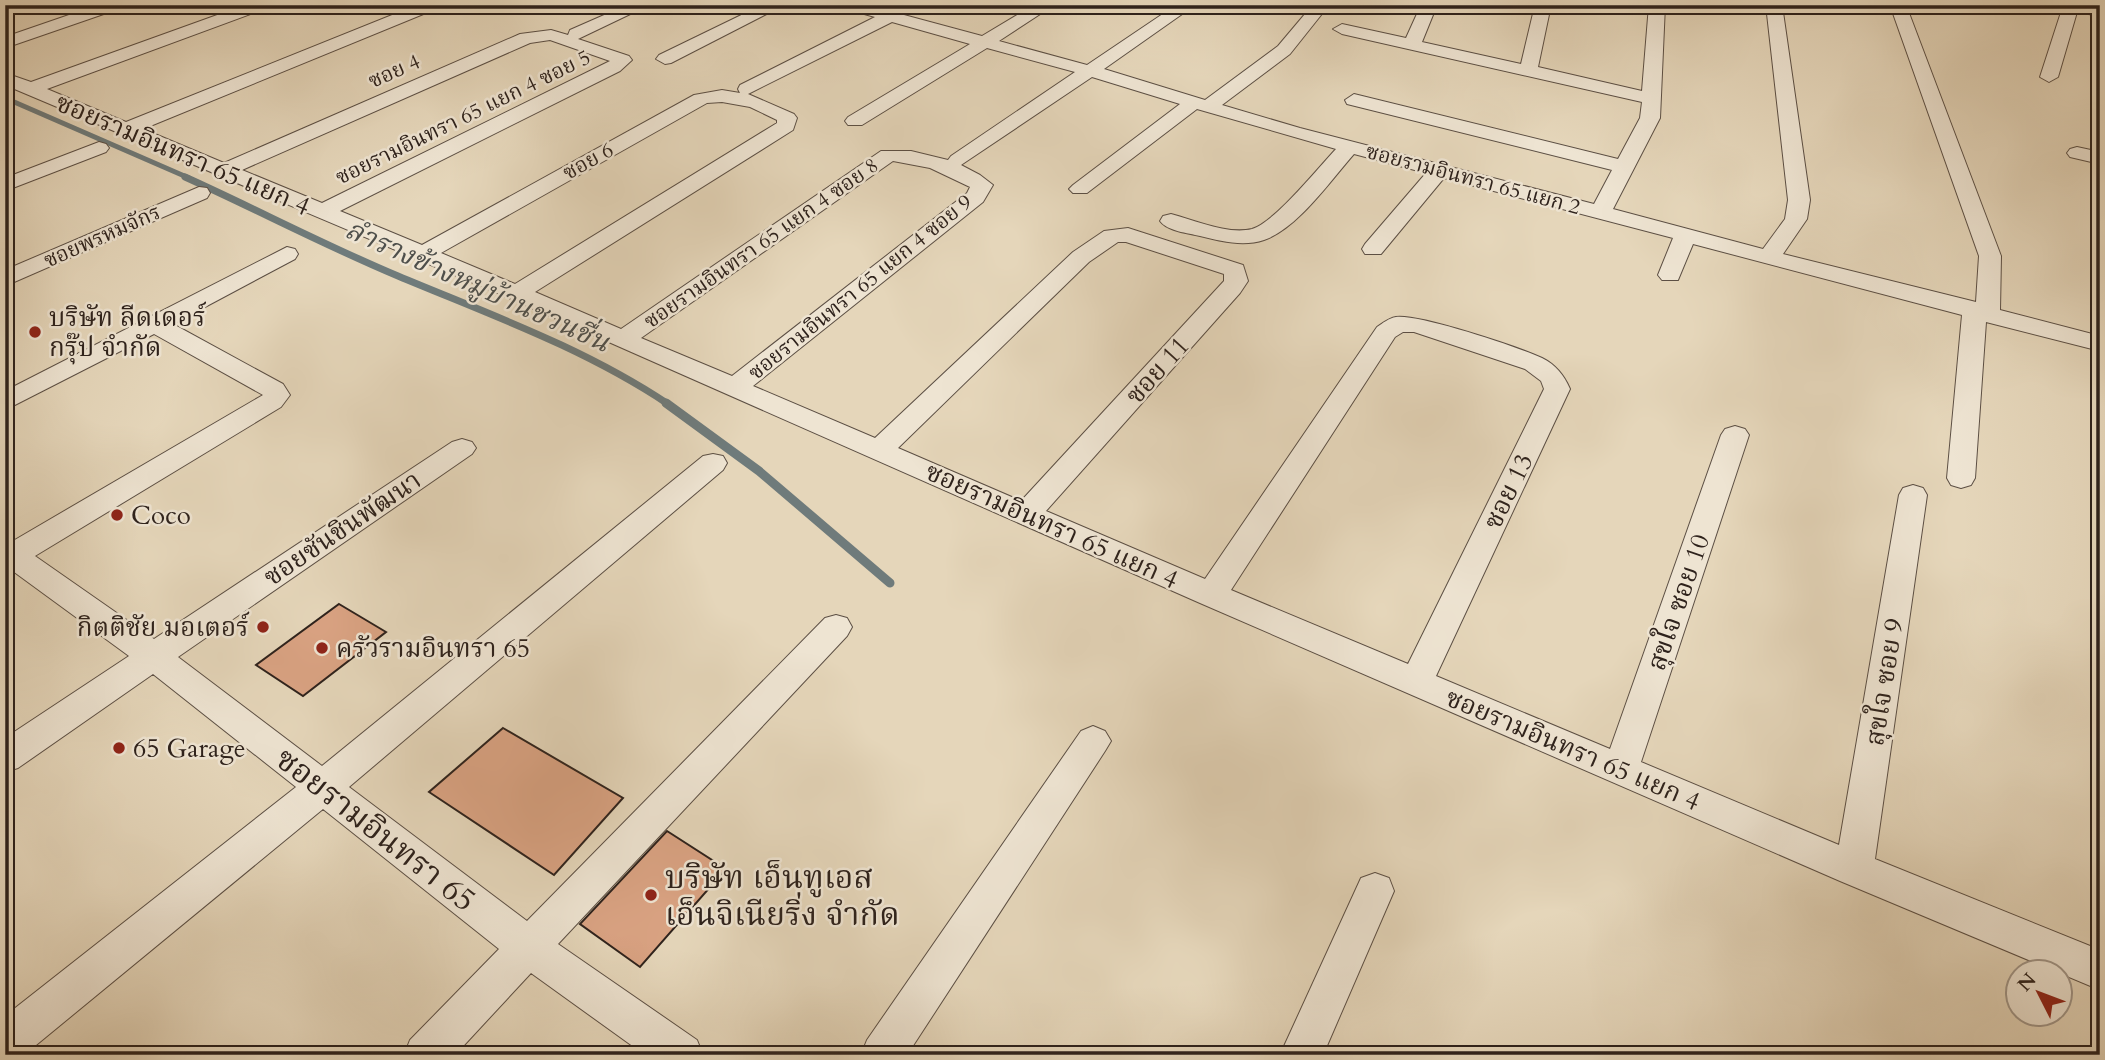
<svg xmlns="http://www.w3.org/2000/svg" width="2105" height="1060" viewBox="0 0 2105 1060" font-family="Cardo,'Noto Serif Thai',serif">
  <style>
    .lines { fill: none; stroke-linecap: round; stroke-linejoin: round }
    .stream-far2 { stroke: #6f7b7b; stroke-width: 5 }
    .stream-far1 { stroke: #6f7b7b; stroke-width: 7 }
    .stream { stroke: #6f7b7b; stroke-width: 9 }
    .building { fill: #daa383; stroke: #2e221c; stroke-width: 2 }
    .minor-casing { stroke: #5c4f44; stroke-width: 2 }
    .minor { fill: #eee4d2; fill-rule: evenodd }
    .poi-dot { fill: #8f2418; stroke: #eee4d2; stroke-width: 2.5 }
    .labels { text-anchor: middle; stroke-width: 5; stroke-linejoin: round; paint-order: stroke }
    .far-street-label { font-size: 21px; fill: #2e221c; stroke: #eee4d2 }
    .street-label { font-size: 26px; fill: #2e221c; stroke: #eee4d2 }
    .poi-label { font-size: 26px; fill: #2e221c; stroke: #eee4d2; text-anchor: start }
    .water-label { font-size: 28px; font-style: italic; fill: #4e4f4b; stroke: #eee4d2 }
    .near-street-label { font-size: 32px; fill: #2e221c; stroke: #eee4d2 }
    .near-poi-label { font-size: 32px; fill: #2e221c; stroke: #eee4d2; text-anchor: start }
  </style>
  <rect width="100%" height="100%" fill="#e5d6ba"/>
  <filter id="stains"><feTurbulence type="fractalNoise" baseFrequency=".00286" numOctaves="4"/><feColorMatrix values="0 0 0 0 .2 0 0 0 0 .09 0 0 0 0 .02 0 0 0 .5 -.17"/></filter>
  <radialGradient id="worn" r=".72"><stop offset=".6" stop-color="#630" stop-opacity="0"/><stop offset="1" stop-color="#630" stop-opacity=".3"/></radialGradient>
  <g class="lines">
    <path class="stream-far2" d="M5,98l184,80"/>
    <path class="stream-far1" d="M185,177c71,32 141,69 213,99 93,39 186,72 270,128"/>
    <path class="stream" d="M666,403l93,68 131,112"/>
  </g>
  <path class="building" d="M339,604l47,28 -83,64 -47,-31z
    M503,728l120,70 -69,77 -125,-83z
    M667,831l59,38 -86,98 -60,-43z"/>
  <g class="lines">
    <g class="minor-casing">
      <path id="minor" d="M98,5h25l-2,3 -116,40v-11z
        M245,5h24l-2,3 -220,81 79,33 291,-117h23l-2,3 -295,121 81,34 296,-129 31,-4 17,5 2,-5 57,-25h22l-71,34 51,17 3,4 -12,11 -280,140 82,34 272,-150 28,-5 18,3 -2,-4 2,-4 135,-68 -32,-9 -2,-3h28l19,6 10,-4 6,1 2,4 -2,3 78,21 52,-31h20l-55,36 88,24 89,-60h19l-91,64 101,31 73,-54 27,-32 -25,-6 -2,-3h51l-39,49 -68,51 78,23 294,76 18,-34 -265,-66 -2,-4 9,-6 264,65 22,-41 2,-16 -300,-68 -9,-5 9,-5 64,14 15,-33h16l-15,37 99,22 14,-59h16l-13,62 104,24 7,-86h16l-5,113 -47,91 150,40 22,-30 3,-19 -22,-195h16l28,195 -3,19 -24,35 193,48 3,-46 -89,-251h16l95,251 -1,54 100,26v15l-114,-29 -11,156 -4,7 -10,3 -10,-3 -4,-7 15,-163 -269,-71 -15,36h-16l-4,-5 15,-37 -229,-60 -63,76h-16l-3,-5 3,-5 61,-71 -72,-19c-23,26 -57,75 -90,86 -21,7 -44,1 -64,-4 -12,-3 -33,-5 -40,-15l3,-5 8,-2c24,6 56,21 81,15 23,-7 66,-61 84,-80l-139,-40 -110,84h-14l-4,-4 4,-4 107,-81 -88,-27 -131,88 19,10 13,10 -10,17 -230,184 122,52 198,-186 31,-21 24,-3 115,37 5,16 -8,12 -194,218 159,68 172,-252c6,-4 12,-9 19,-10 23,-3 122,30 146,41 14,7 22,17 28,31l-134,287 174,73 111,-314 4,-6 10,-3 10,3 4,6 -108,327 198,83 60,-350 4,-7 10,-3 10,3 4,7 -52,364 225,91v40l-260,-109 -640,-278 -691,-305 -504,-213v-12l26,9zM892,22l78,22 -122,73 -3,4 3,4h14l125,-77 88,24 -124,84 -3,4 -37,-9h-30l-260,178 -86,-37 258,-162 4,-12 -3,-4 -46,-20zM550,40l60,21 -288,142 -80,-33 288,-127zM722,102l28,5 27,13v3l-262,161 -74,-31 266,-150zM893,161l37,7 40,19 -3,6 -235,183 -91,-38zM1118,242h8l98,32v7l-203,220 -123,-53 191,-186zM1403,332h11l111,37 16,12 3,8 -136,275 -177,-74 164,-253z
        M762,5h22l-113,58 -6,1 -9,-5 3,-4z
        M2059,5l41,1v10l-23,-4 -19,65 -9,5 -9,-5 22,-68z
        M99,142l7,2 3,4 -3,4 -101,39v-13z
        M2077,147l23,5v12l-30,-7 -3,-4 3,-4z
        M199,187l8,1 3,5 -3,5 -202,88v-16z
        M287,247l8,2 3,5 -3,5 -122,65 110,60 7,11 -9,12 -246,149 119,83 298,-197 10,-3 10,3 4,6 -4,6 -294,203 144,109 381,-310 10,-2 10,2 4,7 -4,7 -374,317 178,134 298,-303 11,-3 11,3 5,9 -5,9 -289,308 139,96 6,15h-58l-114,-82 -76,82h-51l6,-15 89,-91 -176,-140 -299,246h-19v-39l291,-229 -143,-113 -135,94 -13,4v-34l124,-82 -119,-87 -5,2v-32l8,2 250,-146 -109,-61 -149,76v-19z
        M1093,726l12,5 6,10 -6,10 -198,304h-46l6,-15 214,-309z
        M1375,873l14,5 5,13 -71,164h-43l81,-177z"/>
    </g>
    <use href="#minor" class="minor"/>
  </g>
  <g class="poi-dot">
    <circle cx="35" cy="332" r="7"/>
    <circle cx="117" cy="515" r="7"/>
    <circle cx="263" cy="627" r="7"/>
    <circle cx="322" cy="648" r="7"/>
    <circle cx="119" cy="748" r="7"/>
    <circle cx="651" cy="895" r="7"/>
  </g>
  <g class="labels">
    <g class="far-street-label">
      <text transform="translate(394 71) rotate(-24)" y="7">ซอย 4</text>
      <text transform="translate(463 117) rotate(-26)" y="7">ซอยรามอินทรา 65 แยก 4 ซอย 5</text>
      <text transform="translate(588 161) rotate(-29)" y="7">ซอย 6</text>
      <text transform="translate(1473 179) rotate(15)" y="7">ซอยรามอินทรา 65 แยก 2</text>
      <text transform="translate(102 236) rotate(-24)" y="7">ซอยพรหมจักร</text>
      <text transform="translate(761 243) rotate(-35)" y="7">ซอยรามอินทรา 65 แยก 4 ซอย 8</text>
      <text transform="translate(860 287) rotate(-39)" y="7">ซอยรามอินทรา 65 แยก 4 ซอย 9</text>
    </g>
    <g class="street-label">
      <text transform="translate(183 154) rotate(23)" y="9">ซอยรามอินทรา 65 แยก 4</text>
      <text transform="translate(1157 370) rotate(-48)" y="9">ซอย 11</text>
      <text transform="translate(1508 491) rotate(-64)" y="9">ซอย 13</text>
      <text transform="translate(1052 525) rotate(24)" y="9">ซอยรามอินทรา 65 แยก 4</text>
      <text transform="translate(342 528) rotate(-34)" y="9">ซอยซันชินพัฒนา</text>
      <text transform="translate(1678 602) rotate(-71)" y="9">สุขใจ ซอย 10</text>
      <text transform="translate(1884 682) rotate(-81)" y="9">สุขใจ ซอย 9</text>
      <text transform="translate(1573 749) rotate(23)" y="9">ซอยรามอินทรา 65 แยก 4</text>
    </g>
    <g class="poi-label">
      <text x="49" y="326">บริษัท ลีดเดอร์<tspan x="49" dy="30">กรุ๊ป จำกัด</tspan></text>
      <text x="131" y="524">Coco</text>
      <text x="249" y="636" text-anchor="end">กิตติชัย มอเตอร์</text>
      <text x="336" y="657">ครัวรามอินทรา 65</text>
      <text x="133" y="757">65 Garage</text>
    </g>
    <g class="water-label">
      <text transform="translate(478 285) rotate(24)" y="10">ลำรางข้างหมู่บ้านชวนชื่น</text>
    </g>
    <g class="near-street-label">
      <text transform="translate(376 829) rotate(38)" y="11">ซอยรามอินทรา 65</text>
    </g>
    <g class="near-poi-label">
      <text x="665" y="888">บริษัท เอ็นทูเอส<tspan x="665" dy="37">เอ็นจิเนียริ่ง จำกัด</tspan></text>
    </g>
  </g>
  <rect width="2105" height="1060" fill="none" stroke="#e5d6ba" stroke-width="28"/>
  <rect x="7" y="7" width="2091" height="1046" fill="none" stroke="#2e221c" stroke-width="3.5"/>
  <rect x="14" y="14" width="2077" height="1032" fill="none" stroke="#2e221c" stroke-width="2"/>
  <g transform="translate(2039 993) rotate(312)"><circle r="33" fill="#eee4d2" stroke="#a19689" stroke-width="2"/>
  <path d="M0-5L12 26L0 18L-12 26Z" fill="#8f2418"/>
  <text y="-10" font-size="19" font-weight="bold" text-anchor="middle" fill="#2e221c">N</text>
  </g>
  <rect width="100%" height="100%" filter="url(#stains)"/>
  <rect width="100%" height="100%" fill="url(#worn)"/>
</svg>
